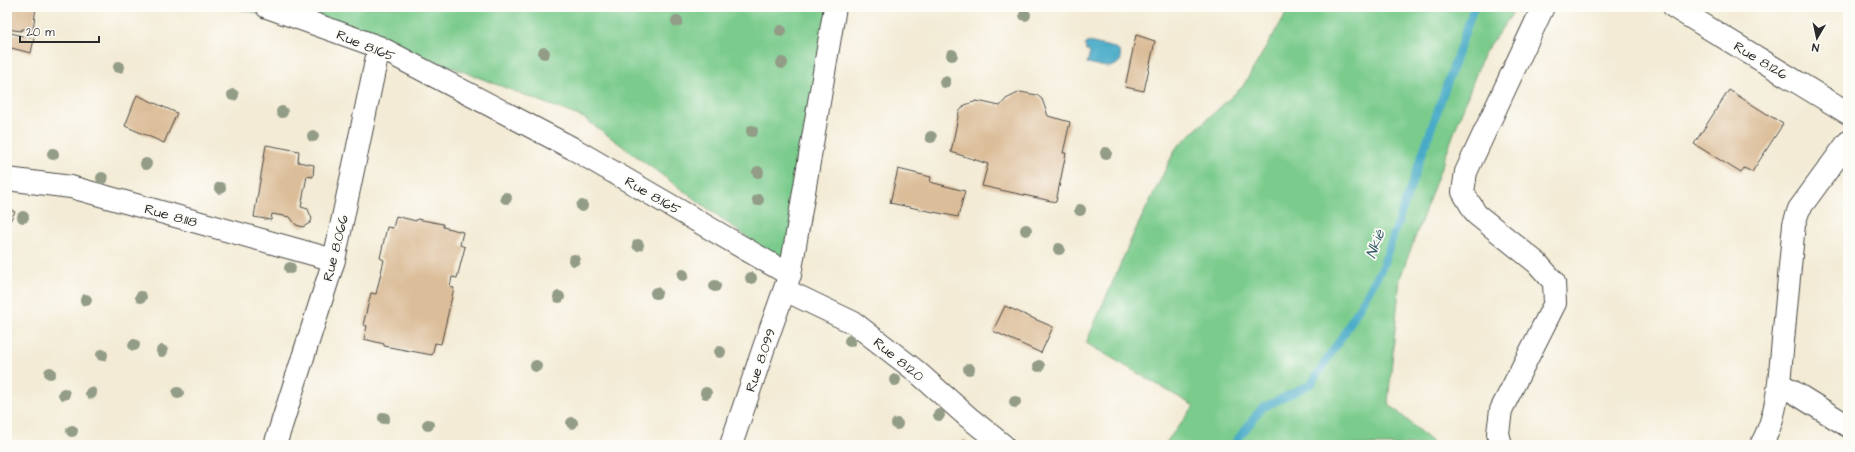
<svg xmlns="http://www.w3.org/2000/svg" width="1855" height="452" viewBox="0 0 1855 452" font-family="'Architects Daughter',sans-serif">
  <style>
    .green { fill: #7acb8c; stroke: #527b5c }
    .water { fill: #49abc8; stroke: #3a6b7a }
    .lines { fill: none; stroke-linecap: round; stroke-linejoin: round }
    .stream { stroke: #49abc8; stroke-width: 8 }
    .building { fill: #dcbd99 }
    .minor-casing { stroke: #494844; stroke-width: 24 }
    .minor { stroke: #fff; stroke-width: 22 }
    .tree { fill: #929c87 }
    .labels { text-anchor: middle; stroke-width: 3.5; stroke-linejoin: round; paint-order: stroke }
    .street-label { font-size: 14px; fill: #2b2b2b; stroke: #fdfcf7 }
    .water-label { font-size: 15px; font-style: italic; fill: #375e6a; stroke: #fdfcf7 }
  </style>
  <rect width="100%" height="100%" fill="#fdfcf7"/>
  <filter id="ink" filterUnits="userSpaceOnUse"><feTurbulence type="fractalNoise" baseFrequency=".025" numOctaves="2"/><feDisplacementMap in="SourceGraphic" scale="8" xChannelSelector="R" yChannelSelector="G"/><feConvolveMatrix kernelMatrix="1 2 1 2 8 2 1 2 1" color-interpolation-filters="sRGB"/></filter>
  <filter id="wash" filterUnits="userSpaceOnUse"><feTurbulence type="fractalNoise" baseFrequency=".012" numOctaves="4" result="noise"/><feDisplacementMap in="SourceGraphic" scale="16" xChannelSelector="R" yChannelSelector="G"/><feGaussianBlur stdDeviation="0.9" result="paint"/><feColorMatrix in="noise" values="0 0 0 0 0 0 0 0 0 0 0 0 0 0 0 0 0 1.4 0 .05"/><feComposite in="paint" operator="in"/></filter>
  <g filter="url(#wash)">
    <rect width="100%" height="100%" fill="#f3ebd5"/>
    <path class="green" d="M230,7h607l-41,266 -212,-155 -195,-75z
      M1290,7h227l-34,48 -83,223 -12,125 47,42h-271l30,-39 -108,-63 48,-110 42,-85 67,-62z"/>
    <path class="water" d="M1089,42l26,6 5,4 1,8c-9,12 -21,5 -34,3l3,-11 -4,-2 -1,-5z"/>
    <g class="lines">
      <path class="stream" d="M1233,445l29,-37 49,-24 34,-52 37,-64 92,-261"/>
    </g>
    <g id="blocks">
      <path class="building" d="M7,7h29l-3,23 -11,-1 -1,2 -14,-2z
        M7,32l27,7 -3,14 -24,-6z
        M1136,35l19,6 -11,50 -19,-4z
        M1729,90l54,34 -31,48 -8,-4 -3,5 -47,-29z
        M1020,92l17,3 5,4 6,17 22,6 -7,31h3l-10,49 -74,-16 6,-22 -37,-12 8,-40 6,-7 12,-4 23,5 6,-7z
        M137,95l40,18 -13,30 -39,-17z
        M266,145l33,6 -1,11 16,3 -1,12 -6,-1 -6,31 7,2 4,10 -2,4 -7,4 -7,-2 -6,-8 -18,-3 -1,6 -17,-3z
        M898,169l33,8 -1,5 35,9 -7,26 -68,-14z
        M7,208l8,4 -8,14z
        M396,216l20,5 1,-2 26,5v3l20,5 -3,13 5,2 -8,31 -5,-1 -2,10 4,1 -13,56 -6,-1 -3,12 -48,-9v-2l-20,-5 3,-13 -4,-1 8,-32 5,1 8,-34 -4,-2 7,-31 6,1z
        M1005,306l48,21 -12,26 -48,-22z
        M964,439l8,6h-12z"/>
    </g>
  </g>
  <g filter="url(#ink)">
    <use href="#blocks" fill-opacity="0" stroke="#494844" stroke-width="1"/>
    <g class="lines">
      <g class="minor-casing">
        <path id="minor" d="M267,7l112,40 193,101 218,127 45,-268
          M1674,7l174,106
          M7,179l64,8 263,73
          M785,290l69,33 62,48 52,46 35,28
          M1779,383l69,43
          M275,445l59,-185 45,-213
          M731,445l32,-95 26,-73
          M1501,445l-3,-12 3,-23 54,-107 -1,-21 -17,-19 -61,-49 -13,-22 3,-20 77,-165
          M1761,445c11,-19 15,-40 18,-62l15,-159 5,-15 49,-67"/>
      </g>
      <use href="#minor" class="minor"/>
    </g>
    <g class="tree">
      <circle cx="1025" cy="15" r="6"/>
      <circle cx="677" cy="21" r="6"/>
      <circle cx="781" cy="31" r="6"/>
      <circle cx="544" cy="53" r="6"/>
      <circle cx="952" cy="55" r="6"/>
      <circle cx="782" cy="63" r="6"/>
      <circle cx="119" cy="67" r="6"/>
      <circle cx="945" cy="82" r="6"/>
      <circle cx="233" cy="95" r="6"/>
      <circle cx="282" cy="112" r="6"/>
      <circle cx="752" cy="131" r="6"/>
      <circle cx="313" cy="136" r="6"/>
      <circle cx="931" cy="137" r="6"/>
      <circle cx="1106" cy="153" r="6"/>
      <circle cx="53" cy="154" r="6"/>
      <circle cx="146" cy="164" r="6"/>
      <circle cx="758" cy="172" r="6"/>
      <circle cx="102" cy="178" r="6"/>
      <circle cx="220" cy="188" r="6"/>
      <circle cx="506" cy="198" r="6"/>
      <circle cx="758" cy="200" r="6"/>
      <circle cx="582" cy="206" r="6"/>
      <circle cx="1080" cy="210" r="6"/>
      <circle cx="23" cy="217" r="6"/>
      <circle cx="1026" cy="230" r="6"/>
      <circle cx="638" cy="245" r="6"/>
      <circle cx="1059" cy="249" r="6"/>
      <circle cx="574" cy="260" r="6"/>
      <circle cx="290" cy="268" r="6"/>
      <circle cx="683" cy="275" r="6"/>
      <circle cx="751" cy="278" r="6"/>
      <circle cx="715" cy="286" r="6"/>
      <circle cx="656" cy="293" r="6"/>
      <circle cx="141" cy="297" r="6"/>
      <circle cx="559" cy="297" r="6"/>
      <circle cx="86" cy="300" r="6"/>
      <circle cx="850" cy="341" r="6"/>
      <circle cx="134" cy="345" r="6"/>
      <circle cx="162" cy="351" r="6"/>
      <circle cx="720" cy="352" r="6"/>
      <circle cx="102" cy="355" r="6"/>
      <circle cx="536" cy="366" r="6"/>
      <circle cx="1039" cy="366" r="6"/>
      <circle cx="969" cy="369" r="6"/>
      <circle cx="50" cy="373" r="6"/>
      <circle cx="895" cy="380" r="6"/>
      <circle cx="91" cy="393" r="6"/>
      <circle cx="178" cy="393" r="6"/>
      <circle cx="706" cy="393" r="6"/>
      <circle cx="64" cy="394" r="6"/>
      <circle cx="1015" cy="402" r="6"/>
      <circle cx="939" cy="415" r="6"/>
      <circle cx="384" cy="418" r="6"/>
      <circle cx="572" cy="423" r="6"/>
      <circle cx="897" cy="424" r="6"/>
      <circle cx="428" cy="425" r="6"/>
      <circle cx="72" cy="431" r="6"/>
    </g>
  </g>
  <g class="labels">
    <g class="street-label">
      <text transform="translate(366 45) rotate(22)" y="5">Rue 8.165</text>
      <text transform="translate(1761 60) rotate(31)" y="5">Rue 8.126</text>
      <text transform="translate(653 195) rotate(30)" y="5">Rue 8.165</text>
      <text transform="translate(171 215) rotate(15)" y="5">Rue 8.118</text>
      <text transform="translate(335 248) rotate(-76)" y="5">Rue 8.066</text>
      <text transform="translate(899 359) rotate(39)" y="5">Rue 8.120</text>
      <text transform="translate(760 360) rotate(-71)" y="5">Rue 8.099</text>
    </g>
    <g class="water-label">
      <text transform="translate(1375 244) rotate(-70)" y="5">Nkié</text>
    </g>
  </g>
  <rect width="1855" height="452" fill="none" stroke="#fdfcf7" stroke-width="24"/>
  <g transform="translate(1817 38) rotate(189)" stroke="#fdfcf7" stroke-width="3" paint-order="stroke">
  <path d="M0-3L7 15L0 10L-7 15Z" fill="#2b2b2b"/>
  <text y="-6" font-size="11" font-weight="bold" text-anchor="middle" fill="#2b2b2b">N</text>
  </g>
  <path d="M20 36v6h79v-6" fill="none" stroke="#2b2b2b" stroke-width="2"/>
  <text x="26" y="36" font-size="12" fill="#2b2b2b" stroke="#fdfcf7" stroke-width="3" paint-order="stroke">20 m</text>
</svg>
